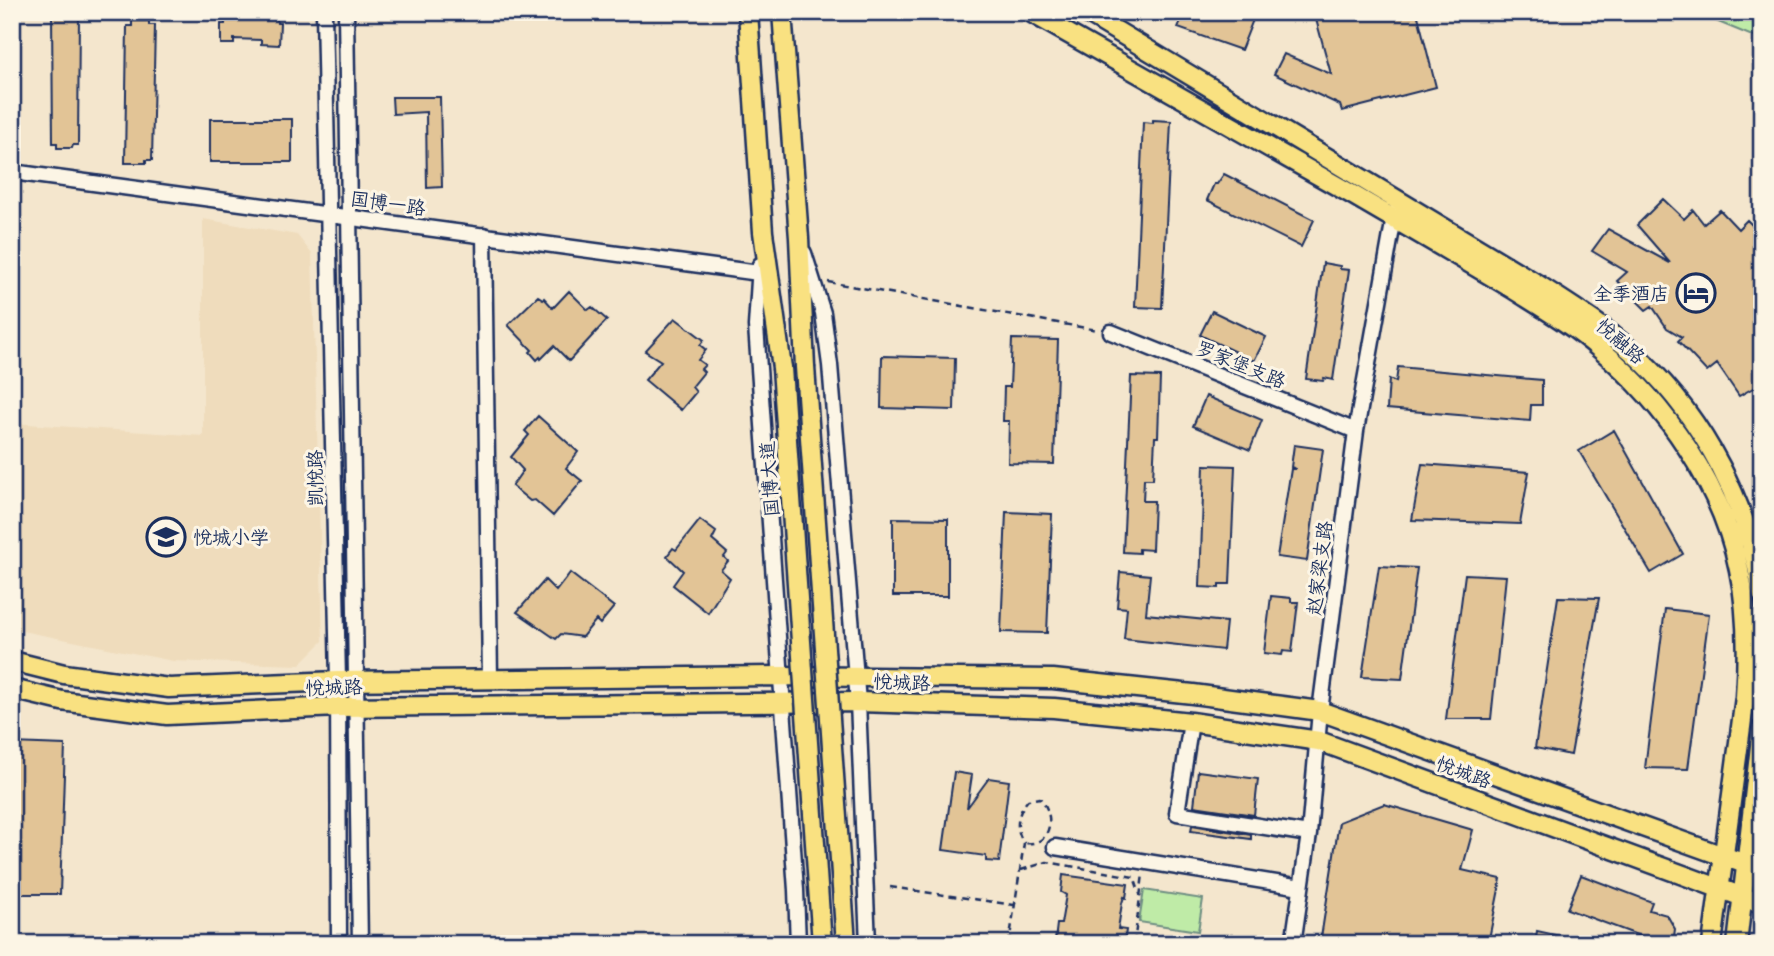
<svg xmlns="http://www.w3.org/2000/svg" width="1774" height="956" viewBox="0 0 1774 956" font-family="'Architects Daughter','LXGW WenKai TC',sans-serif">
  <style>
    .built { fill: #efdcbc }
    .green { fill: #bfeba7; stroke: #6d8d82; stroke-width: 2 }
    .building { fill: #e2c496; stroke: #1b2f5e; stroke-width: 2 }
    .lines { fill: none; stroke-linecap: round; stroke-linejoin: round }
    .minor-casing { stroke: #1b2f5e; stroke-width: 19 }
    .major-casing { stroke: #1b2f5e; stroke-width: 23 }
    .path { stroke: #1b2f5e; stroke-width: 2.5; stroke-dasharray: 7 5; stroke-linecap: butt }
    .minor { stroke: #fcf5e5; stroke-width: 14 }
    .major { stroke: #f9e181; stroke-width: 18 }
    .major-bridge-casing { stroke: #1b2f5e; stroke-width: 23; stroke-linecap: butt }
    .major-bridge { stroke: #f9e181; stroke-width: 18 }
    .labels { text-anchor: middle; stroke-width: 6; stroke-linejoin: round; paint-order: stroke }
    .street-label { font-size: 19px; fill: #1b2f5e; stroke: #fcf5e5 }
    .poi-label { font-size: 19px; fill: #1b2f5e; stroke: #fcf5e5; text-anchor: end }
  </style>
  <rect width="100%" height="100%" fill="#f4e6cd"/>
  <filter id="ink" filterUnits="userSpaceOnUse"><feTurbulence type="fractalNoise" baseFrequency=".0143" numOctaves="2"/><feDisplacementMap in="SourceGraphic" scale="14" xChannelSelector="R" yChannelSelector="G"/><feConvolveMatrix kernelMatrix="1 2 1 2 8 2 1 2 1" color-interpolation-filters="sRGB"/></filter>
  <g filter="url(#ink)">
    <path class="built" d="M203,219l94,16 15,19 11,387 -24,24 -126,-4 -161,-32v-206l191,13z"/>
    <path class="green" d="M1694,12h68v28z
      M1144,890l59,9 -5,32 -59,-9z"/>
    <path class="building" d="M52,12h27l-1,133h-5l-1,3h-15v-5h-4z
      M225,12h52v11h3l-1,22 -18,-1v-4l-27,-1v5h-13v-20h4z
      M1184,12h72l-15,38 -63,-22z
      M1314,12h103l19,75 -94,24 -2,-6 -66,-31 10,-20 47,20z
      M132,21h17v4h6l-3,135h-6v3h-21l2,-137h5z
      M392,97h48l2,90 -15,1 -1,-76 -33,2z
      M210,119h82v43h-82z
      M1153,120l18,1 -9,187 -27,-1 8,-185 10,1z
      M1224,174l90,46 -13,27 -94,-47 7,-16h3z
      M1663,199l21,20 9,-9 11,14 16,-14 18,19 9,-9 15,15v148l-23,13 -22,-32 -10,8 -29,-31 4,-4 -15,-9 -15,-22 -6,4 -29,-29 10,-9 -35,-21 16,-22 62,34 -33,-38z
      M1323,263l17,3v3l9,1 -16,110 -9,-2 -1,3 -17,-2z
      M569,291l19,19 4,-3 15,13 -38,41 -15,-15 -13,13 -1,-2 -3,3 -7,-8 2,-2 -24,-25 30,-29 5,3 1,-1 9,10z
      M1212,311l54,26 -12,24 -54,-26z
      M675,318l29,22 -4,5 6,5 -8,10 7,5 -4,4 3,3 -12,15 4,5 -15,18 -36,-30 16,-19 -16,-10z
      M1012,339l46,1 -4,124 -46,-1 1,-42h-6l1,-34h6z
      M882,356l73,2 -1,52 -73,-2z
      M1398,367l144,13v25h-11l-1,16 -143,-12 2,-30 7,3z
      M1131,376l29,1 -2,60h-3l-2,42h-9l-1,22h11l-2,49 -13,-1v4l-16,-1z
      M1206,396l56,24 -12,30 -57,-24z
      M538,416l40,36 -12,16 16,13 -29,35 -18,-16 -5,1 -18,-15 11,-16 -12,-13 18,-22 -4,-4z
      M1614,430l69,124 -32,19 -72,-122z
      M1294,445l29,4 -16,112 -30,-4 14,-88h5l-5,-2z
      M1422,464l107,8 -9,52 -108,-4z
      M1204,465l31,1 -5,118h-11v4l-19,-1z
      M1006,512l46,2 -5,119 -46,-1z
      M893,518l55,1v77h-55z
      M700,520l16,12 -4,8 15,13 -3,4 4,4 -7,9 9,8 -22,35 -35,-28 10,-14 -16,-15 6,-8 3,2z
      M1379,566l38,2 -15,111 -40,-2z
      M1120,572l30,3 -4,39 80,8 -3,28 -99,-11 3,-31 -10,-1z
      M570,573l44,34 -14,17 -4,-4 -14,17 -21,-3 -5,5 -39,-27 28,-32 11,11z
      M1465,574l41,2 -15,143h-45z
      M1271,596l20,2v4h7l-6,50 -9,-1 -1,4 -18,-2z
      M1558,597l41,1 -28,157 -36,-7z
      M1665,609l44,5 -21,155 -43,-1z
      M12,743l53,2 -5,149h-48z
      M1198,771l60,8 -4,36 -60,-9z
      M954,772l18,3 -5,33 22,-30 20,3 -10,81 -13,-1v-5l-43,-6z
      M1384,804l89,26 -11,40 39,9 -13,65h-168l19,-122z
      M1192,825l59,10v4l-60,-8z
      M1063,875l65,9 -2,14 -2,-1 -2,6 -4,26 8,1 -2,14h-53l-16,-3 2,-17h4l5,-29 -5,-3z
      M1581,875l71,27 -3,8 18,5 8,14 -2,15h-17v-2l-89,-33z
      M1537,931l37,8v5h-39z"/>
    <g class="lines">
      <g class="minor-casing">
        <path id="minor" d="M324,12l14,669 1,263
          M346,12l14,932
          M12,172l747,101
          M484,235l6,444
          M804,253l19,60 7,52 28,337 10,242
          M760,265l-4,61 40,564 2,54
          M1111,332l245,99
          M1191,722l-14,91 132,21
          M1055,847l246,40
          M1293,944l16,-110 11,-123 36,-280 39,-219"/>
      </g>
      <g class="major-casing">
        <path id="major" d="M748,12l15,220 19,136
          M782,12l17,226 6,129
          M1030,12c107,61 215,122 323,183 53,31 107,62 160,94 30,19 61,37 87,60 65,55 122,136 139,221 9,41 9,84 6,127l-33,247
          M1085,12l452,272c36,23 73,46 104,76 64,61 108,146 121,234
          M12,661l52,13 105,14 169,-7 442,-5 273,3 140,15 127,17 442,159
          M12,689l50,12 105,14 171,-8 520,-5 196,6 137,14 128,19 443,163
          M1737,944l25,-215"/>
      </g>
      <path class="path" d="M828,282l269,48
        M1021,870l26,-8 87,15 6,17
        M890,887l124,18
        M1009,944l15,-101c-10,-14 -7,-30 4,-43l12,-2c16,17 12,49 -16,45
        M1134,944l9,-70"/>
      <use href="#minor" class="minor"/>
      <use href="#major" class="major"/>
      <g class="major-bridge-casing">
        <path id="major-bridge" d="M805,367l41,577
          M782,368l40,576"/>
      </g>
      <use href="#major-bridge" class="major-bridge"/>
    </g>
  </g>
  <defs>
    <g id="hotel-ring" transform="scale(2.0125)"><circle r="9.5" fill="#fcf5e5" stroke="#1b2f5e" stroke-width="1.5"/><path d="M-6-4.5h1.5V1H6V5H4.5V3h-9V5H-6ZM-4 0a1.8 1.8 0 1 1 3.6 0ZM.5 0V-2.5h3Q6-2.5 6 0Z" fill="#1b2f5e"/></g>
    <g id="school-ring" transform="scale(2.0125)"><circle r="9.5" fill="#fcf5e5" stroke="#1b2f5e" stroke-width="1.5"/><path d="M0-5L7-2L0 1L-7-2ZM-4 1L0 2.5L4 1V4Q0 6-4 4Z" fill="#1b2f5e"/></g>
  </defs>
  <g fill-rule="evenodd">
    <use href="#hotel-ring" x="1696" y="293"/>
    <use href="#school-ring" x="166" y="537"/>
  </g>
  <g class="labels">
    <g class="street-label">
      <text transform="translate(388 203) rotate(8)" y="7">国博一路</text>
      <text transform="translate(1621 341) rotate(41)" y="7">悦融路</text>
      <text transform="translate(1241 364) rotate(22)" y="7">罗家堡支路</text>
      <text transform="translate(315 478) rotate(-91)" y="7">凯悦路</text>
      <text transform="translate(769 479) rotate(-94)" y="7">国博大道</text>
      <text transform="translate(1319 568) rotate(-83)" y="7">赵家梁支路</text>
      <text transform="translate(902 682) rotate(2)" y="7">悦城路</text>
      <text transform="translate(334 687) rotate(-2)" y="7">悦城路</text>
      <text transform="translate(1464 772) rotate(20)" y="7">悦城路</text>
    </g>
    <g class="poi-label">
      <text x="1669" y="300">全季酒店</text>
      <text x="193" y="544" text-anchor="start">悦城小学</text>
    </g>
  </g>
  <rect width="1774" height="956" fill="none" stroke="#fcf5e5" stroke-width="42"/>
  <rect x="21" y="21" width="1732" height="914" fill="none" stroke="#1b2f5e" stroke-width="2.5" filter="url(#ink)"/>
</svg>
